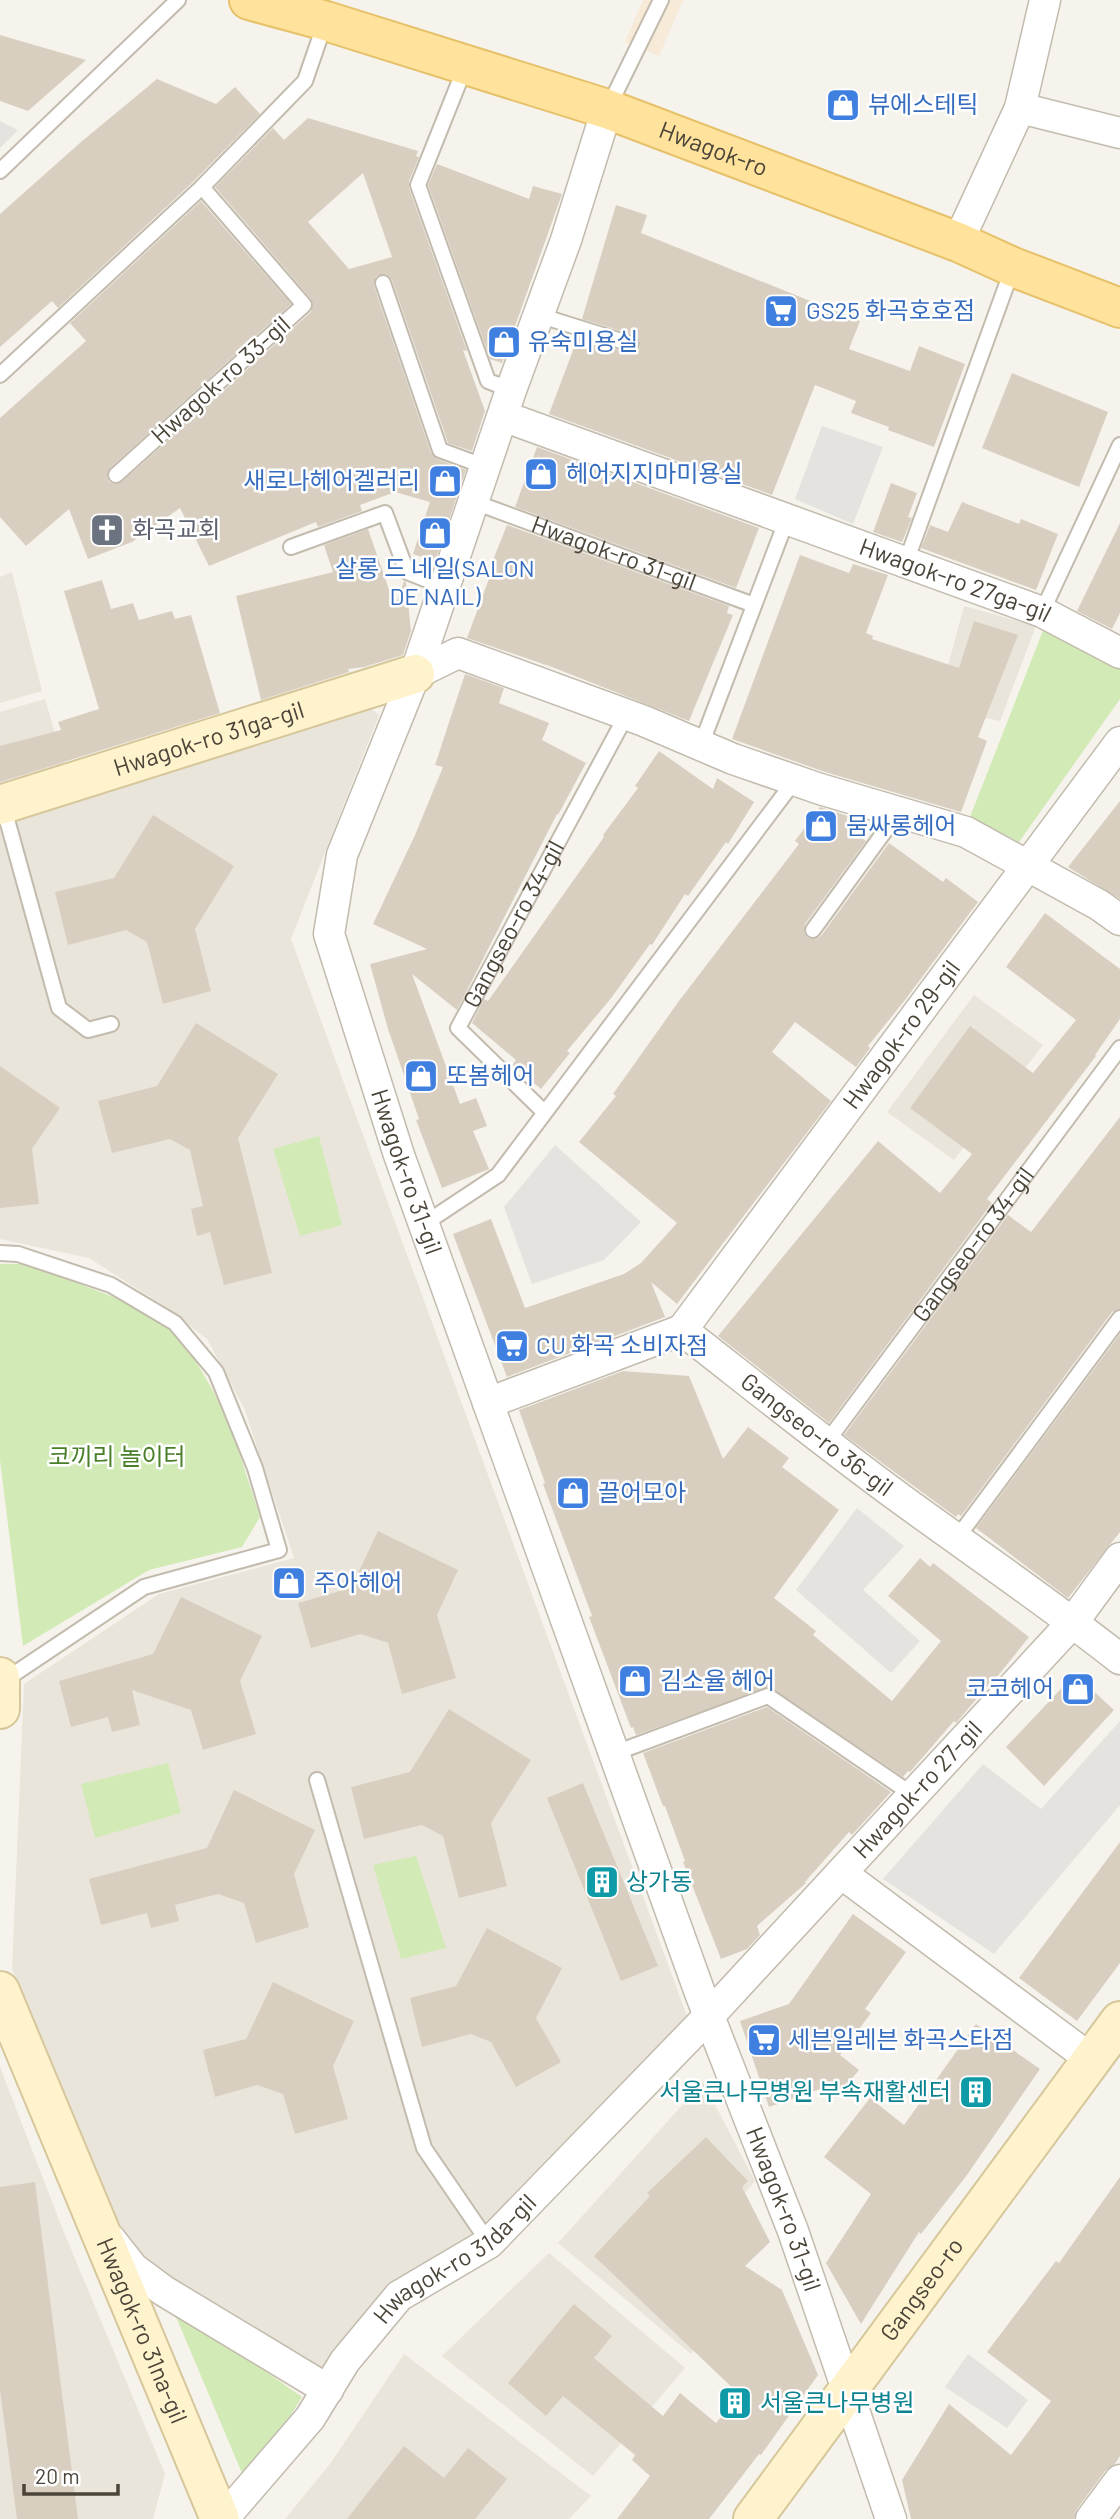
<svg xmlns="http://www.w3.org/2000/svg" width="1120" height="2519" viewBox="0 0 1120 2519" font-family="Barlow,'Noto Sans KR',sans-serif">
  <style>
    .residential { fill: #eae5da }
    .commercial { fill: #f7ead8 }
    .green { fill: #d2eab5 }
    .parking { fill: #e5e3e0 }
    .building { fill: #d8cfc1; fill-rule: evenodd }
    .lines { fill: none; stroke-linecap: round; stroke-linejoin: round }
    .lane-casing { stroke: #c2bbae; stroke-width: 18 }
    .street-casing { stroke: #c2bbae; stroke-width: 33 }
    .secondary-casing { stroke: #d6c79b; stroke-width: 42 }
    .primary-casing { stroke: #e6c16a; stroke-width: 42 }
    .lane { stroke: #fff; stroke-width: 14 }
    .street { stroke: #fff; stroke-width: 30 }
    .secondary { stroke: #fff3cd; stroke-width: 38 }
    .primary { stroke: #ffe39c; stroke-width: 38 }
    .labels { text-anchor: middle; stroke-width: 5; stroke-linejoin: round; paint-order: stroke }
    .shop-label { font-size: 24px; fill: #366cbe; stroke: #fff; text-anchor: start }
    .street-label { font-size: 24px; fill: #4b4439; stroke: #fff }
    .worship-label { font-size: 24px; fill: #5b616d; stroke: #fff; text-anchor: start }
    .park-label { font-size: 24px; fill: #4a7f2a; stroke: #fff }
    .culture-label { font-size: 24px; fill: #0d838f; stroke: #fff; text-anchor: start }
  </style>
  <rect width="100%" height="100%" fill="#f6f3ec"/>
  <path class="residential" d="M12,572l30,119 -42,12v-126z
    M964,606l72,20 -36,95 -63,-14z
    M45,699l22,74 -67,19v-80z
    M364,703l15,12 -88,224 396,1077 -210,216 -89,52 -68,87 -176,-110 -35,-50 -97,-242 12,-285 135,-90 135,-36 -50,-150 -37,-69 -46,-35 -72,-46 -89,-19v-415z
    M974,995l69,50 -89,115 -67,-48z
    M0,2067l63,163 102,244 -12,45h-153z
    M703,2082l52,99 -55,65 41,46 -50,62 -133,-111z
    M549,2253l136,115 -92,108 -151,-120z
    M404,2354l187,142 -22,23h-284l45,-55z"/>
  <path class="commercial" d="M643,0h40l-24,56 -34,-14z"/>
  <path class="green" d="M1044,628l76,41v30l-101,143 -49,-25z
    M319,1136l23,89 -42,11 -27,-87z
    M0,1264h26l101,38 36,20 28,31 36,62 33,102 -18,30 -93,23 -126,76 -23,-186z
    M168,1763l13,50 -86,25 -14,-54z
    M416,1856l30,92 -45,11 -28,-94z
    M171,2305l131,92 -55,88z"/>
  <path class="parking" d="M0,121l18,9 -18,18z
    M822,426l61,21 -30,77 -58,-25z
    M555,1145l86,77 -37,38 -72,24 -28,-77z
    M857,1508l47,38 -41,44 57,51 -29,32 -95,-83z
    M1120,1721v84l-126,149 -111,-75 100,-115 58,45z
    M968,2354l60,46 -21,28 -62,-41z"/>
  <path class="building" d="M0,35l86,25 -58,51 -28,-10z
    M157,79l59,25 19,-17 25,27 -65,66 -137,128 -6,-7 -52,46v-133l81,-72z
    M308,118l110,33 -2,5 3,1 -10,24v7l58,163 -4,-1 22,61 -13,40 -24,-8 -56,-163 -6,-6 -10,2 -2,10 57,167 6,6 29,11 -31,91 -22,-7 17,-52 -35,-10 -35,13 2,6 -44,16 -2,-5 -107,44 -29,-58 -48,34 -44,17 -19,-50 -43,37 -26,-29v-99l86,-77 -16,-18 131,-122 90,103 -181,164 -3,8 2,6 8,2 5,-2 189,-170 2,-8 -2,-5 -96,-112 58,-59 11,12zM363,173l29,84 -43,12 -41,-47z
    M437,164l92,35 4,-13 29,8 -60,169 -12,-4 -62,-174z
    M616,205l31,10 -6,18 219,88 -11,28 61,22 9,-25 46,18 -31,83 -46,-17 1,-3 -38,-14 5,-12 -41,-16 -43,110 -223,-81 29,-77 51,16 8,-2 3,-4v-6l-6,-6 -52,-16z
    M1012,373l96,39 -29,75 -97,-39z
    M537,447l222,81 -23,60 -221,-81z
    M891,483l26,10 -9,24 4,1 -10,24 -29,-10z
    M962,502l57,22 2,-5 37,15 -22,56 -115,-42 9,-23 18,7z
    M1120,523v90l-8,16 -35,-18z
    M507,525l222,81 -2,7 6,2 -44,106 -137,-54 -85,-29 23,-62 -3,-1z
    M368,529l27,78 9,-26 2,1 5,49 -8,24 -39,12 -16,2 1,3 -88,28 -25,-104 97,-24 -9,-27z
    M800,555l49,18 4,-9 35,11 -22,58 7,3 -1,3 87,29 15,-47 44,14 -40,102 9,4 -26,71 -136,-40 -93,-33z
    M102,580l9,29 22,-6 6,17 33,-9 3,8 16,-4 29,98 -220,69v-36l61,-16 -3,-8 41,-13 -35,-118z
    M465,674l39,14 -5,15 50,20 -7,17 44,23 -28,52 -1,-1 -100,196 -45,-36 48,130 16,-6 11,28 -14,5 16,38 -47,19 -26,-68 3,-1 -31,-90 -18,-65 57,-15 -54,-25 42,-89 28,-68 -8,-2z
    M659,751l54,38 4,-11 37,24 -26,42 -2,-2 -38,54 -3,-2 -33,51 -2,-1 -38,53 -45,54 3,2 -29,36 -29,-24 4,-5 -44,-37 12,-24 4,2 116,-164 -1,-2 35,-47 -3,-2z
    M1120,801v98l-52,-32z
    M820,807l28,9 -3,10 21,15 -61,83 -1,9 4,5 8,1 5,-3 68,-93 54,39 3,-4 32,24 -73,98 -37,46 2,2 -14,19 -61,-45 -23,30 59,49 -154,203 -26,-22 14,35 -158,60 -54,-143 38,-15 34,89 99,-34 17,-11 36,-40 -98,-81 37,-46 -3,-2 66,-93 120,-157 -4,-3z
    M153,815l81,51 -39,63 16,62 -48,13 -16,-62 -21,-12 -58,15 -13,-53 59,-14z
    M1045,913l75,56v50l-25,36 1,1 -109,143 5,4 -163,220 -111,-87 160,-195 62,52 32,-39 -62,-46 60,-82 63,47 43,-53 -70,-53z
    M196,1023l82,51 -40,64 34,135 -48,12 -14,-53 -13,4 -6,-27 12,-3 -13,-56 -20,-11 -58,14 -14,-52 59,-15z
    M0,1066l60,42 -28,41 7,55 -39,4z
    M1120,1117v192l-8,3 -151,204 -3,-2 -2,3 -112,-82 164,-220 23,17z
    M1120,1334v198l-52,66 -92,-70z
    M623,1371l66,5 34,83 25,-32 41,31 -7,9 57,43 -65,88 42,33 -3,4 79,66 49,-60 -53,-45 32,-38 10,9 3,-4 96,74 -32,40 -1,-1 -40,47 -2,-2 -44,51 -2,-1 -5,6 -133,-90 -134,48 -3,-8 -2,1 -42,-111 3,-1 -49,-132 2,-1 -26,-73z
    M378,1531l80,39 -21,45 19,63 -54,16 -14,-51 -27,-9 -50,14 -13,-45 53,-15z
    M181,1597l81,39 -22,45 16,53 -53,16 -12,-40 -59,-20 8,35 -28,7 -4,-15 -37,10 -12,-46 94,-27z
    M1075,1674l39,36 -70,76 -38,-39z
    M767,1707l124,85 -39,43 -3,-3 -44,50 1,1 -49,43 3,9 -13,14 -26,10 -38,-97 2,-1 -20,-55h-2l-20,-53z
    M449,1709l82,51 -40,63 16,63 -48,12 -16,-62 -21,-11 -58,14 -13,-52 59,-15z
    M583,1783l75,183 -37,15 -74,-183z
    M234,1790l81,40 -21,44 15,53 -53,16 -12,-40 -26,-9 -43,11 4,16 -28,7 -4,-15 -46,12 -12,-46 118,-31z
    M1120,1842v121l-43,58 -58,-43z
    M853,1914l53,38 -41,57 6,4 -31,42 19,15 -23,28 -13,-10 -54,19 -29,-86 49,-17z
    M487,1928l75,40 -26,50 25,44 -45,25 -25,-45 -20,-8 -49,13 -12,-49 46,-12z
    M273,1982l81,39 -21,45 15,53 -53,15 -12,-40 -26,-9 -42,12 -12,-47 43,-11z
    M976,2024l64,45 -73,106 -46,59 -2,-2 -58,92 -35,-61 45,-69 -47,-37 46,-59 34,27z
    M706,2137l42,44 -6,6 28,55 -25,24 37,24 36,85 -57,80 -2,-1 -50,65h-92l33,-43 -18,-16 3,-5 -72,-59 -17,20 -38,-33 66,-79 38,32 -18,22 69,58 17,-23 36,30 24,-28 -146,-139 56,-60 -3,-3z
    M1120,2177v279l-5,8 -9,6 -29,39 -3,10h-163l-9,-39 47,-76 62,51 40,-54 -64,-49 69,-91 3,2z
    M35,2182l23,180 20,157h-61l-17,-129v-203z
    M404,2446l40,32 24,-30 39,31 -32,40h-128z"/>
  <g class="lines">
    <g class="lane-casing">
      <g id="lane">
        <path d="M466,65l-48,120 70,196 23,9"/>
        <path d="M608,108l53,-108"/>
        <path d="M0,171l178,-171"/>
        <path d="M383,283l57,167 46,17"/>
        <path d="M538,315l93,29"/>
        <path d="M0,375l202,-188 103,-106 20,-58"/>
        <path d="M116,475l188,-170 -102,-118"/>
        <path id="s1" d="M474,502l280,103"/>
        <path d="M291,547l94,-34 22,59 38,15"/>
        <path d="M906,562l107,-295"/>
        <path d="M1042,612l78,-167"/>
        <path d="M701,745l86,-226"/>
        <path d="M3,805l56,203 29,22 23,-6"/>
        <path d="M813,930l85,-117"/>
        <path id="s2" d="M544,1112l-86,-84 169,-314"/>
        <path d="M424,1224l74,-49 297,-395"/>
        <path d="M0,1253l18,1 93,31 64,38 41,49 39,96 24,82 -135,37 -142,95"/>
        <path id="s3" d="M826,1443l294,-395"/>
        <path d="M957,1538l163,-220"/>
        <path d="M615,1753l153,-57 145,99"/>
        <path d="M317,1780l107,368 65,95"/>
      </g>
    </g>
    <g class="street-casing">
      <g id="street">
        <path d="M1020,108l100,25"/>
        <path id="s4" d="M607,109l-41,131 -55,150 -96,284 -73,181 -13,79 70,221 301,838 93,238 98,288"/>
        <path d="M958,242l62,-134 25,-108"/>
        <path id="s5" d="M503,416l539,196 78,41"/>
        <path d="M415,674l43,-21 186,68 89,38 87,30 146,43 133,73 21,15"/>
        <path id="s6" d="M682,1330l438,-588"/>
        <path id="s7" d="M488,1403l194,-73c73,57 145,115 219,169 73,53 148,104 219,160"/>
        <path d="M841,1873l251,187"/>
        <path d="M111,2240l22,28 31,23 164,99"/>
        <path id="s8" d="M223,2519l87,-101 35,-57 54,-65 90,-53 220,-227 204,-221 160,-173 47,-64"/>
        <path d="M1091,2519l29,-39"/>
      </g>
    </g>
    <g class="secondary-casing">
      <g id="secondary">
        <path id="s9" d="M0,805l415,-131"/>
        <path d="M0,1677v32"/>
        <path id="s10" d="M0,1991l220,528"/>
        <path id="s11" d="M753,2519l367,-498"/>
      </g>
    </g>
    <g class="primary-casing">
      <g id="primary">
        <path id="s12" d="M249,0l77,21 281,88 351,133 55,25 107,41"/>
      </g>
    </g>
    <use href="#lane" class="lane"/>
    <use href="#street" class="street"/>
    <use href="#secondary" class="secondary"/>
    <use href="#primary" class="primary"/>
  </g>
  <defs>
    <g id="shop-square" transform="scale(1.75)"><rect x="-9" y="-9" width="18" height="18" rx="4" fill="#3f7fe0" stroke="#fff"/><path d="M-5-2.5h2.3a2.7 3.5 0 0 1 5.4 0H5L5.5 6h-11ZM-1.5-2.5h3a1.5 2.3 0 0 0-3 0Z" fill="#fff"/></g>
    <g id="supermarket-square" transform="scale(1.75)"><rect x="-9" y="-9" width="18" height="18" rx="4" fill="#3f7fe0" stroke="#fff"/><path d="M-6-5.5h2.5l.6 2H6L4.5 2H-2.5L-4.4-4H-6ZM-1.5 3.2a1.3 1.3 0 1 0 .1 0ZM3 3.2a1.3 1.3 0 1 0 .1 0Z" fill="#fff"/></g>
    <g id="church-square" transform="scale(1.75)"><rect x="-9" y="-9" width="18" height="18" rx="4" fill="#6b7280" stroke="#fff"/><path d="M-1.2-6h2.4v3.5h3.3v2.4h-3.3V6h-2.4V-.1h-3.3v-2.4h3.3Z" fill="#fff"/></g>
    <g id="building-square" transform="scale(1.75)"><rect x="-9" y="-9" width="18" height="18" rx="4" fill="#0f9aa8" stroke="#fff"/><path d="M-4-6H4V6H1V3H-1V6H-4ZM-2.5-4.3h1.7v1.8h-1.7ZM.8-4.3h1.7v1.8H.8ZM-2.5-1h1.7V.8h-1.7ZM.8-1h1.7V.8H.8Z" fill="#fff"/></g>
  </defs>
  <g fill-rule="evenodd">
    <use href="#shop-square" x="843" y="105"/>
    <use href="#supermarket-square" x="781" y="311"/>
    <use href="#shop-square" x="504" y="342"/>
    <use href="#shop-square" x="541" y="474"/>
    <use href="#shop-square" x="445" y="481"/>
    <use href="#church-square" x="107" y="530"/>
    <use href="#shop-square" x="435" y="533"/>
    <use href="#shop-square" x="821" y="826"/>
    <use href="#shop-square" x="421" y="1076"/>
    <use href="#supermarket-square" x="512" y="1346"/>
    <use href="#shop-square" x="573" y="1493"/>
    <use href="#shop-square" x="289" y="1583"/>
    <use href="#shop-square" x="635" y="1681"/>
    <use href="#shop-square" x="1078" y="1689"/>
    <use href="#building-square" x="602" y="1882"/>
    <use href="#supermarket-square" x="764" y="2040"/>
    <use href="#building-square" x="976" y="2092"/>
    <use href="#building-square" x="735" y="2403"/>
  </g>
  <g class="labels">
    <g class="shop-label">
      <text x="868" y="113">뷰에스테틱</text>
      <text x="806" y="319">GS25 화곡호호점</text>
      <text x="528" y="350">유숙미용실</text>
      <text x="566" y="482">헤어지지마미용실</text>
      <text x="420" y="489" text-anchor="end">새로나헤어겔러리</text>
      <text x="435" y="577" text-anchor="middle">살롱 드 네일(SALON<tspan x="435" dy="28">DE NAIL)</tspan></text>
      <text x="846" y="834">뭄싸롱헤어</text>
      <text x="446" y="1084">또봄헤어</text>
      <text x="536" y="1354">CU 화곡 소비자점</text>
      <text x="598" y="1501">끌어모아</text>
      <text x="314" y="1591">주아헤어</text>
      <text x="660" y="1689">김소율 헤어</text>
      <text x="1054" y="1697" text-anchor="end">코코헤어</text>
      <text x="788" y="2048">세븐일레븐 화곡스타점</text>
    </g>
    <g class="street-label">
      <text dy="8" stroke="none"><textPath href="#s12" startOffset="488">Hwagok-ro</textPath></text>
      <text transform="translate(221 380) rotate(-42)" y="8">Hwagok-ro 33-gil</text>
      <text dy="8" stroke="none"><textPath href="#s1" startOffset="149">Hwagok-ro 31-gil</textPath></text>
      <text dy="8" stroke="none"><textPath href="#s5" startOffset="481">Hwagok-ro 27ga-gil</textPath></text>
      <text dy="8" stroke="none"><textPath href="#s9" startOffset="219">Hwagok-ro 31ga-gil</textPath></text>
      <text dy="8" stroke="none"><textPath href="#s2" startOffset="238">Gangseo-ro 34-gil</textPath></text>
      <text dy="8" stroke="none"><textPath href="#s6" startOffset="368">Hwagok-ro 29-gil</textPath></text>
      <text dy="8" stroke="none"><textPath href="#s4" startOffset="1122">Hwagok-ro 31-gil</textPath></text>
      <text dy="8" stroke="none"><textPath href="#s3" startOffset="247">Gangseo-ro 34-gil</textPath></text>
      <text dy="8" stroke="none"><textPath href="#s7" startOffset="378">Gangseo-ro 36-gil</textPath></text>
      <text dy="8" stroke="none"><textPath href="#s8" startOffset="1013">Hwagok-ro 27-gil</textPath></text>
      <text dy="8" stroke="none"><textPath href="#s4" startOffset="2226">Hwagok-ro 31-gil</textPath></text>
      <text dy="8" stroke="none"><textPath href="#s8" startOffset="352">Hwagok-ro 31da-gil</textPath></text>
      <text dy="8" stroke="none"><textPath href="#s11" startOffset="285">Gangseo-ro</textPath></text>
      <text dy="8" stroke="none"><textPath href="#s10" startOffset="368">Hwagok-ro 31na-gil</textPath></text>
    </g>
    <g class="worship-label">
      <text x="132" y="538">화곡교회</text>
    </g>
    <g class="park-label">
      <text x="117" y="1465">코끼리 놀이터</text>
    </g>
    <g class="culture-label">
      <text x="626" y="1890">상가동</text>
      <text x="951" y="2100" text-anchor="end">서울큰나무병원 부속재활센터</text>
      <text x="760" y="2411">서울큰나무병원</text>
    </g>
  </g>
  <path d="M24 2484v10h94v-10" fill="none" stroke="#4b4439" stroke-width="3.5"/>
  <text x="35" y="2484" font-size="21" fill="#4b4439" stroke="#ffffff" stroke-width="5" paint-order="stroke">20 m</text>
</svg>
